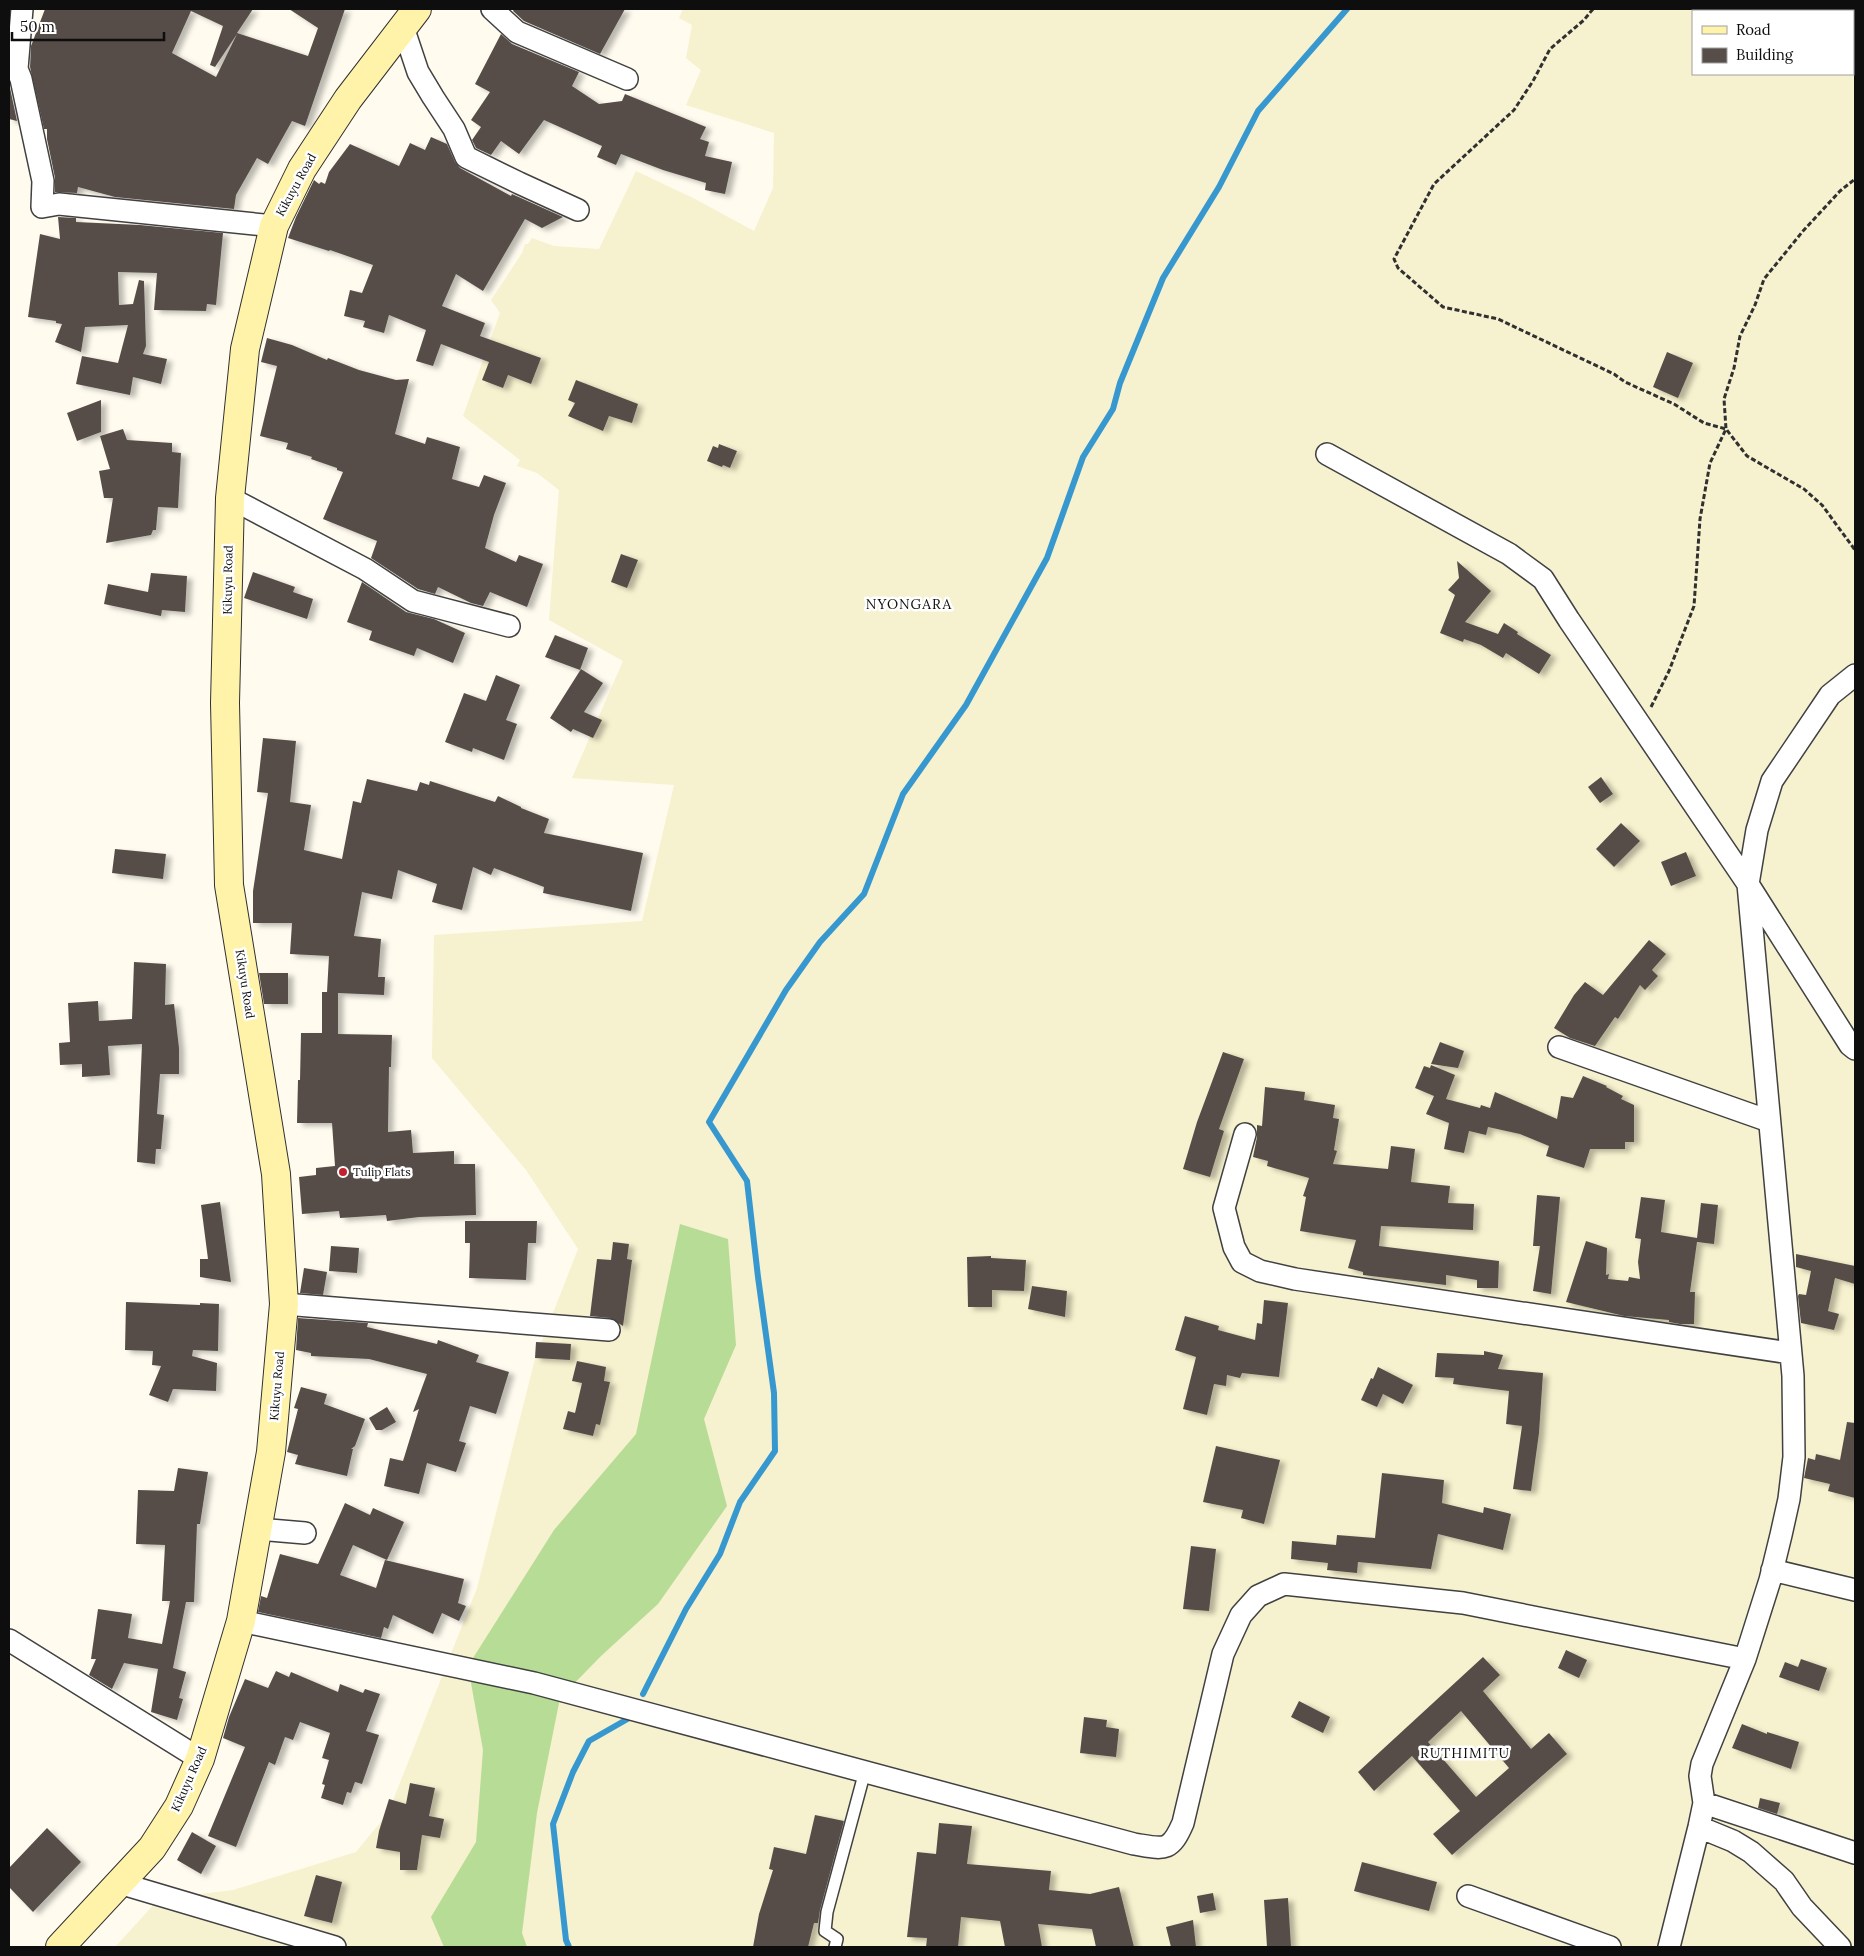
<svg xmlns="http://www.w3.org/2000/svg" width="1864" height="1956" viewBox="0 0 1864 1956" font-family="Lora,serif">
  <style>
    .farmland { fill: #f6f1ce; fill-rule: evenodd }
    .forest { fill: #b7dc96 }
    .lines { fill: none; stroke-linecap: round; stroke-linejoin: round }
    .stream { stroke: #3798d0; stroke-width: 6 }
    .building { fill: #574e4a; fill-rule: evenodd; filter: url(#shadow) }
    .service-casing { stroke: #414141; stroke-width: 14 }
    .minor-casing { stroke: #414141; stroke-width: 24 }
    .secondary-casing { stroke: #303030; stroke-width: 30 }
    .path { stroke: #303030; stroke-width: 3; stroke-dasharray: 5 2.5; stroke-linecap: butt }
    .service { stroke: #fff; stroke-width: 11 }
    .minor { stroke: #fff; stroke-width: 21 }
    .secondary { stroke: #fff3aa; stroke-width: 28 }
    .poi-dot { fill: #c1222f; stroke: #fff; stroke-width: 2 }
    .labels { text-anchor: middle; stroke-width: 5; stroke-linejoin: round; paint-order: stroke }
    .street-label { font-size: 12px; fill: #0e0e0e; stroke: #fff }
    .poi-label { font-size: 12px; fill: #0e0e0e; stroke: #fff; text-anchor: start }
    .neighbourhood-label { font-size: 14px; letter-spacing: 1px; fill: #0e0e0e; stroke: #fff }
  </style>
  <defs>
    <filter id="shadow"><feDropShadow dx="5.5" dy="3" stdDeviation="2.5" flood-color="#0004"/></filter>
  </defs>
  <rect width="100%" height="100%" fill="#fffbef"/>
  <path class="farmland" d="M683,9h1172v1938h-1740l44,-48 74,-9 123,-38 32,-39 89,-225 58,-229 43,-110 -52,-79 -94,-112 2,-123 208,-14 32,-136 -102,-7 51,-117 -74,-41 10,-130 -22,-17 -20,-7 3,-6 -57,-44 37,-103 -9,-13 31,-47 3,-9h3l4,-6 22,8 45,3 37,-78 61,29 57,31 19,-43 1,-55 -88,-28 15,-35 -15,-12 6,-33 -13,-7zM1693,11h160v63h-160z"/>
  <path class="forest" d="M680,1224l48,15 8,106 -32,74 23,87 -69,98 -57,52 -41,42 -23,115 -15,120 5,14h-83l-13,-30 45,-75 7,-92 -15,-84 86,-136 82,-96z"/>
  <g class="lines">
    <path class="stream" d="M643,1694l43,-85 34,-55 20,-52 35,-51 -1,-58 -16,-116 -11,-96 -38,-59 77,-132 34,-48 44,-48 39,-100 63,-89 81,-147 36,-101 30,-48 7,-26 43,-105 56,-91 39,-76 89,-102
      M569,1947l-3,-7 -13,-116 20,-52 16,-31 42,-24"/>
  </g>
  <path class="building" d="M45,9h208l-16,24 71,23 10,-28 -29,-19h56l-40,117 -13,-5 -24,43 -11,-6 -21,37 -2,14 -119,-12 -37,-10 -1,6 -22,-1v-14l-8,-39v-10h-3l-14,-62 1,-21zM191,11l32,15 -13,39 5,2 22,-33 -21,43 -44,-24z
    M514,9h111l-25,45 -76,-33 -11,-10z
    M501,34l11,10 67,28 -7,14 27,18 23,-3 3,-7 81,33 -6,12 9,3 -4,14 27,6 -7,32 -20,-4 1,-7 -43,-13 -42,-16 -5,11 -19,-8 5,-11 -58,-26 -25,34 -18,-13 -10,14 -15,-7 -4,-8 9,-13 -10,-7 19,-28 -15,-8z
    M9,82v1l8,38 -8,-2z
    M431,137l16,7 8,18 5,6 51,28 1,-2 51,23 -21,11 -17,-9 -42,72 -27,-17 -14,32 43,17 -5,13 61,22 -10,26 -23,-9 -5,13 -21,-8 7,-18 -48,-18 -8,22 -17,-5 10,-31 -37,-15 -5,18 -21,-6 2,-6 -21,-5 6,-26 12,3 11,-28 -43,-15 -1,1 -41,-13 8,-21 18,-37 5,4 2,-2 4,2 4,-12 21,-28 49,22 11,-23 15,7z
    M58,217l18,1v4l64,3 83,8 -7,72 -9,-1 -1,7 -52,-1 3,-37 -39,-1 1,33 14,-1 6,-24 5,1 2,65 -3,8 24,5 -6,25 -28,-7 -3,18 -54,-11 6,-28 36,7 10,-38 -43,2 -4,25 -26,-10 7,-18 -6,-1v-2l-28,-4 12,-83 20,5z
    M267,338l25,7 35,15 1,-2 31,12 37,10 13,-1 -14,55 30,10 2,-7 33,10 -8,32 27,8 5,-12 22,8 -12,32 -9,33 31,14 3,-7 24,9 -16,43 -37,-15 -7,14 -12,-3 -33,-16 -3,7 -17,-5 -47,-31 6,-17 -54,-22 20,-47 -6,-2v-2l-26,-9 1,-2 -26,-8 2,-6 -28,-7 17,-70 -16,-4z
    M1667,352l26,11 -15,35 -25,-11z
    M576,380l62,24 -6,19 -23,-7 -6,15 -35,-15 7,-13 -7,-3z
    M101,400v32l-24,9 -10,-28z
    M123,429l4,11 45,3v9l9,1 -3,55 -20,-1 -2,23h-3l-2,5 -45,8 7,-45h-9l-5,-27 11,-2 -10,-33z
    M719,444l18,7 -7,17 -7,-3 -1,2 -15,-6 6,-15 5,2z
    M621,554l17,6 -11,28 -16,-6z
    M1457,561l34,30 -26,31 33,12 6,-11 14,9 -1,2 34,21 -12,19 -33,-21 -3,5 -22,-13 -17,-6 -1,3 -23,-9 15,-38 -7,-5 11,-12z
    M253,572l42,15 -2,5 20,7 -6,20 -63,-21z
    M151,573l36,3 -2,36 -23,-2 -1,6 -57,-12 4,-20 40,8z
    M362,582l44,30 28,7 31,14 -12,30 -36,-15 -3,8 -45,-16 3,-9 -25,-9z
    M555,635l33,13 -8,22 -35,-13z
    M581,669l22,14 -19,29 18,8 -9,18 -20,-9 -2,3 -21,-14z
    M496,675l24,10 -14,35 11,4 -13,36 -31,-12 -1,4 -27,-10 19,-49 22,8z
    M263,738l33,3 -6,61 21,3 -7,45 38,9 11,-58 8,2 6,-24 50,12 3,-9 9,3 1,-4 65,21 3,-6 23,11v1l28,11 -5,14 99,20 -12,58 -88,-18 1,-6 -50,-19 -3,7 -18,-8 -11,43 -30,-8 5,-18 -39,-14 -6,29 -30,-7 -8,44 27,3 -3,38h7l-1,18 -46,-2v41l54,1 -1,32h-2l-1,65 23,-2 2,23 41,-2v13h21l1,51 -57,2 -32,4 -1,-6 -46,3 -1,-7 -37,3 -3,-37 17,-2v-7l19,-2 -3,-43h-35l1,-43h2l1,-47h21v-41h5l2,-36 -39,-2 2,-31h-39v-32l15,-98 -11,-1z
    M1601,777l12,17 -13,9 -12,-16z
    M1621,823l19,18 -26,26 -18,-18z
    M115,849l51,5 -3,25 -51,-6z
    M1686,852l10,24 -25,10 -10,-24z
    M1649,940l17,14 -14,16 6,6 -13,14 -5,-5 -22,34 -3,-2 -20,29 -25,-8 -16,-10 20,-33 11,-13 18,13z
    M134,962l32,2 -1,41 9,-1 5,44v26h-19l-3,40 7,1 -3,34h-5l-1,15 -18,-2 5,-118 -34,2 2,29 -28,2v-13l-22,1 -1,-22 11,-1 -2,-39 30,-2 1,20 33,-2z
    M259,973h29v31h-24z
    M1440,1042l24,9 -6,17 -27,-4z
    M1223,1052l21,7 -25,70 5,2 -14,46 -27,-8 14,-47z
    M1431,1065l24,10 -9,24 34,9 1,-3 9,3 5,-16 62,27 4,-23 12,2 10,-22 24,10 -1,1 17,9 -2,3 13,6v37h-9v7h-35l-6,19 -38,-12 3,-10 -29,-12 -32,-7 -2,8 -17,-4 -5,22 -20,-4 5,-26 -23,-9 8,-18 -19,-8 9,-22 6,2z
    M1265,1087l40,5 -1,8 31,5 -2,13 6,1 -5,31 3,1 -4,13 55,5 3,-23 24,3 -4,33 39,4 -2,17 26,1 -1,26 -92,-4 -2,20 120,15 -1,27h-21v-8l-31,-5v10l-83,-10v-3l-15,-4 8,-28 -56,-9 6,-34 -3,-1 6,-18 -42,-12 1,-5 -15,-4 4,-20v-12l5,1z
    M1537,1195l23,2 -9,97 -18,-3 7,-45h-7z
    M1641,1197l24,3 -4,32 36,6 4,-35 17,2 -4,39 -17,-2 -7,50h5l-1,32h-14l-11,-2v-2l-45,-4 -58,-14 20,-61 21,7 -1,27 3,-1 -1,5 20,2 1,-4 11,2 -2,-17 3,-23 -6,-1z
    M220,1202l11,80 -31,-5v-18h8l-7,-54z
    M465,1221h72l-1,22h-8l-2,37 -57,-2 1,-35h-5z
    M613,1242l16,2 -2,15 5,1 -9,66 -13,-8 -20,-2 7,-57 14,1z
    M331,1246l28,2 -2,25 -28,-2z
    M1796,1254l59,12v18l-20,-6 -7,33 11,3 -5,16 -33,-7 -3,-27 1,-2 7,1 5,-24 -15,-4z
    M991,1256v2l35,2 -2,31 -32,-1v17h-24l-1,-50z
    M304,1268l23,4 -4,23 -23,-2z
    M1032,1286l35,5 -2,26 -37,-8z
    M1264,1300l24,3 -9,74 -37,-4 -2,5 -13,-3 -1,11 -12,-2 -7,31 -24,-6 13,-52 -21,-7 10,-34 34,10 -1,4 37,10 2,-17 5,1z
    M126,1302l74,3v-2l19,1 -1,47 -25,-1 -1,6 25,7 -1,28 -43,-2 -5,13 -19,-7 12,-29 -9,-1 1,-14 -28,-1z
    M298,1318l70,5 -1,4 70,17 1,-4 41,15 -3,7 33,10 -13,42 -26,-8 -11,35 7,2 -10,29 -29,-9 -8,31 -35,-8 6,-28 13,3 16,-52 -6,3 14,-38 -58,-15 -58,-3v-3l-15,-3z
    M536,1342l35,2 -1,16 -35,-2z
    M1484,1351l19,4 -5,14 45,4 -4,60 -8,58 -18,-2 9,-63 -16,-2 3,-33 -56,-7 1,-6 -19,-1 2,-24 47,2z
    M577,1361l29,6 -2,14 6,1 -10,43 -4,-1 -3,12 -30,-7 5,-18 7,2 7,-30 -10,-2z
    M1378,1367l35,18 -10,19 -20,-10 -6,13 -16,-7 10,-22 2,1z
    M301,1387l26,7 -3,10 41,15 -10,27 -4,3h2l-6,27 -52,-12 3,-9 -11,-3 11,-43 -4,-1z
    M387,1407l9,15 -14,8h-6l-7,-12z
    M1847,1422l8,1v75l-27,-7 2,-7 -26,-6 4,-20 7,2 1,-6 24,6z
    M1216,1446l64,14 -16,64 -23,-6 2,-8 -40,-8z
    M178,1468l30,4 -8,52h-3l-3,78h-8l-13,66 13,4 -7,26 4,1 -6,21 -26,-8 7,-43 -34,-6 -12,26 -23,-14 7,-16h-5l7,-50 34,5 -4,24 34,6 8,-43h-8l3,-56 -29,-1 2,-54 36,1z
    M1382,1473l62,7 -2,23 41,10 1,-6 27,7 -8,36 -65,-16 -7,35 -73,-7 -1,11 -30,-3 1,-7 -37,-4 1,-18 44,4 1,-10 38,3z
    M345,1503l25,12 3,-7 31,14 -17,38 -34,-15 -13,30 36,13 9,-28 79,19 -6,24 8,3 -7,15 -17,-8 -9,21 -40,-19 -5,14 -4,-2 -3,11 -123,-26 3,-16 6,2 13,-44 38,10z
    M1191,1546l25,3 -7,62 -26,-2z
    M1566,1650l21,10 -8,18 -21,-10z
    M1483,1657l17,18 -17,16 48,58 18,-16 18,21 -115,101 -19,-21 27,-23 -48,-55 -38,35 -16,-19zM1461,1711l48,57 -33,29 -48,-55z
    M1801,1659l26,9 -8,23 -40,-14 6,-15 13,5z
    M276,1671l13,6 2,-5 47,20 2,-8 23,9 2,-4 15,5 -14,37 13,4 -17,49 -7,-2 -4,11 -4,-1 -4,13 -22,-7 4,-13 -3,-1 7,-24 -7,-2 8,-25 -30,-11 -7,18 -8,-3 -10,28 -6,-3 -33,85 -28,-11 37,-89 -22,-9 6,-21 16,-38 23,9z
    M1299,1701l31,16 -7,16 -32,-16z
    M1084,1717l23,3 -1,7 13,2 -3,28 -36,-4z
    M1742,1724l25,10v-2l32,10 -8,27 -59,-21z
    M410,1783l25,5 -6,28 15,3 -4,19 -18,-3 -5,35h-17v-18l-24,-4 3,-17 10,-32 17,5z
    M1760,1798l20,5 -3,11 -19,-6z
    M815,1815l29,6 -24,89 -2,13h-4l-6,24h-55l6,-33 14,-44 -4,-1 5,-22 32,7z
    M939,1823l33,3 -5,38 84,7 -2,19 41,4 29,-7 15,60h-38l-4,-18 -54,-5 4,23h-37l-5,-26 -39,-4 -3,30h-32l1,-9 -20,-1 10,-85 19,2z
    M47,1828l34,34 -48,50 -24,-25v-19z
    M192,1832l24,14 -15,28 -24,-14z
    M1362,1862l75,20 -8,29 -75,-20z
    M316,1875l26,7 -10,41 -28,-7z
    M1213,1893l3,17 -16,3 -3,-17z
    M1288,1898l3,49h-24l-3,-47z
    M1193,1920l3,27h-25l-5,-20z"/>
  <g class="lines">
    <g class="service-casing">
      <path id="service" d="M835,1947l2,-8 -12,-8 2,-19 38,-141"/>
    </g>
    <g class="minor-casing">
      <path id="minor" d="M492,9l25,23 110,47
        M403,27l15,45 15,25 21,32 12,28 53,26 59,27
        M9,69h8l4,10 22,102 -1,26 17,-3 215,22
        M17,69l5,-60
        M1327,454l182,100 34,25 26,41 179,264 102,161 5,4
        M230,498l135,71 48,32 96,25
        M1559,1047l210,74
        M1245,1134l-21,74 10,39 8,15 18,9 35,8 495,74
        M284,1304l325,26
        M258,1529l47,4
        M1772,1570l83,20
        M241,1621l293,62 600,161c30,5 36,9 49,-21l40,-169 18,-39 17,-19 26,-12 179,19 282,56
        M9,1640l191,119
        M1704,1803l151,50
        M1699,1827l34,14 18,11 33,29 18,26 38,40
        M119,1883l216,64
        M1468,1896l142,51
        M1669,1947l30,-120 5,-24 -4,-27 2,-12 43,-105 25,-79 11,-45 8,-36 5,-42 -1,-81 -45,-492 9,-54 15,-49 58,-86 25,-20"/>
    </g>
    <g class="secondary-casing">
      <path id="secondary" d="M60,1947l92,-99 27,-42 21,-47 41,-138 30,-169 13,-148 -8,-130 -47,-289 -4,-182 5,-205 15,-149 29,-123 28,-57 46,-70 69,-90"/>
    </g>
    <path class="path" d="M1593,9l-9,11 -34,29 -17,32 -19,29 -80,74 -40,75 4,9 45,39 55,12 116,55 11,8 49,22 30,19 22,6 21,27 57,33 18,16 33,45
      M1651,707l18,-36 25,-65 6,-87 10,-56 16,-34 -2,-30 10,-31 6,-32 15,-31 9,-26 39,-48 37,-40 15,-12"/>
    <use href="#service" class="service"/>
    <use href="#minor" class="minor"/>
    <use href="#secondary" class="secondary"/>
  </g>
  <circle class="poi-dot" cx="343" cy="1172" r="5"/>
  <g class="labels">
    <g class="street-label">
      <text transform="translate(296 185) rotate(-61)" y="4">Kikuyu Road</text>
      <text transform="translate(228 580) rotate(-89)" y="4">Kikuyu Road</text>
      <text transform="translate(245 984) rotate(81)" y="4">Kikuyu Road</text>
      <text transform="translate(277 1386) rotate(-85)" y="4">Kikuyu Road</text>
      <text transform="translate(189 1779) rotate(-66)" y="4">Kikuyu Road</text>
    </g>
    <g class="poi-label">
      <text x="353" y="1176">Tulip Flats</text>
    </g>
    <g class="neighbourhood-label">
      <text x="909" y="609">NYONGARA</text>
      <text x="1465" y="1758">RUTHIMITU</text>
    </g>
  </g>
  <rect width="1864" height="1956" fill="none" stroke="#0e0e0e" stroke-width="20"/>
  <rect x="1692" y="10" width="162" height="65" fill="#ffffff" stroke="#9f9f9f"/>
  <rect x="1702" y="26" width="25" height="8" fill="#fff3aa" stroke="#9f9f9f"/>
  <text x="1736" y="35" font-size="15" fill="#0e0e0e">Road</text>
  <rect x="1702" y="48" width="25" height="15" fill="#574e4a" stroke="#9f9f9f"/>
  <text x="1736" y="60" font-size="15" fill="#0e0e0e">Building</text>
  <path d="M12 32v8h152v-8" fill="none" stroke="#0e0e0e" stroke-width="2.5"/>
  <text x="20" y="32" font-size="15" fill="#0e0e0e" stroke="#ffffff" stroke-width="4" paint-order="stroke">50 m</text>
</svg>
